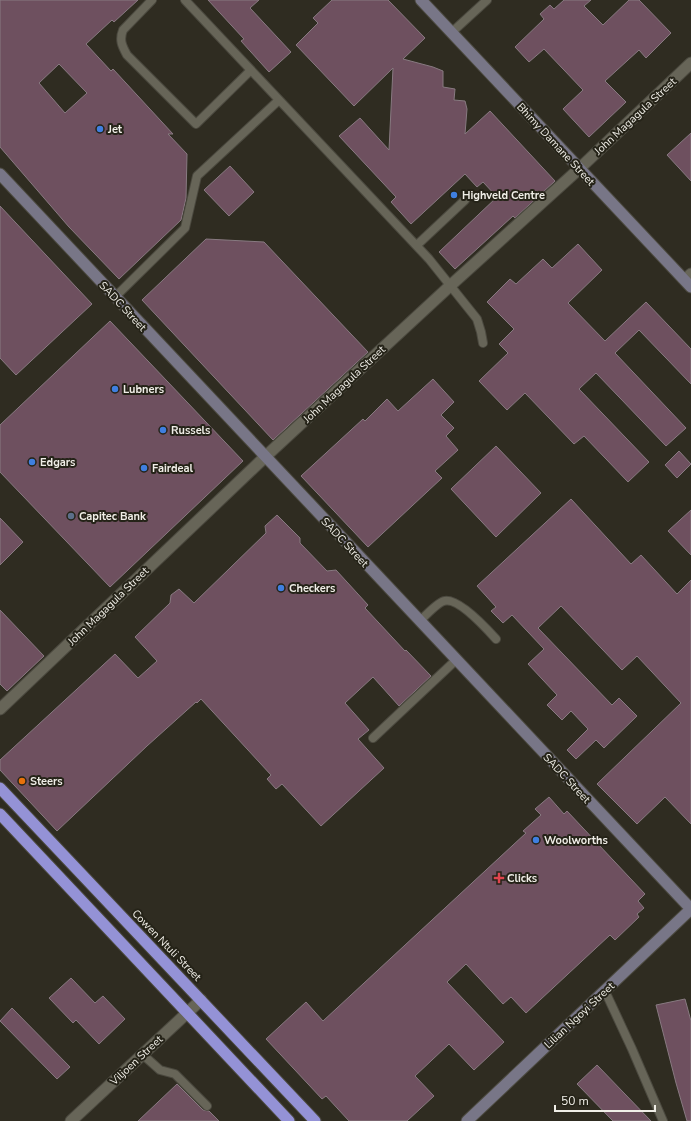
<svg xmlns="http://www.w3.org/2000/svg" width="691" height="1121" viewBox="0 0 691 1121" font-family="'Nunito Sans',sans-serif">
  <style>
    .building { fill: #6e505f; stroke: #887a81; fill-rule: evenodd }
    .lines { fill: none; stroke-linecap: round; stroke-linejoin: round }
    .service-casing { stroke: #4b493f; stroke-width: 10 }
    .minor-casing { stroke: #4b493f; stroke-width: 13 }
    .tertiary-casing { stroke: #4b493f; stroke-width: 13 }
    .secondary-casing { stroke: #4b493f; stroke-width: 13 }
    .trunk-casing { stroke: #4b493f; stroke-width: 13 }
    .service { stroke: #676558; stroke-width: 8 }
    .minor { stroke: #676558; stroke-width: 11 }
    .tertiary { stroke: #676558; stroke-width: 11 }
    .secondary { stroke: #787687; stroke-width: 11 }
    .trunk { stroke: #9492d6; stroke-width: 11 }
    .shop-dot { fill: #3f7fe0; stroke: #252318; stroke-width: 1.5 }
    .service-dot { fill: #5c6f8a; stroke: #252318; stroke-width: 1.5 }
    .food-dot { fill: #e8710a; stroke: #252318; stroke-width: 1.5 }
    .health-dot { fill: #e0444e; stroke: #252318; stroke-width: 1.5 }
    .labels { text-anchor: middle; stroke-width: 4; stroke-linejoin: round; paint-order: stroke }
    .street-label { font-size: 11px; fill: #f0eee7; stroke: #252318 }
    .poi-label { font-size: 11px; font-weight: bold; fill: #f0eee7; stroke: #252318; text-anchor: start }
  </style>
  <rect width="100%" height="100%" fill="#2f2c21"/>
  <path class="building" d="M0,0h138l-24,22 -2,-2 -26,24 25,27 2,-2 60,65h-5l19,20 -1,44 -5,22 -62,59 -50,-52 -69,-80zM59,64l28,29 -22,20 -26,-30z
    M208,0h51l-9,8 41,44 -22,20 -28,-31 3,-2z
    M332,0h56l37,38 -22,21 30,8 10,4v16l12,2 -1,11 11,1 2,8 -2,25 25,-23 65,70 -40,37 -2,-2 -58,53 -16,-17 58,-55 -14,-15 -6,5 -12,-13 -54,50 -20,-22 5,-5 -57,-61 21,-18 29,32 4,-82 -39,38 -58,-61 22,-22 -5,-5z
    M564,0h27l-7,6 19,19 26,-25h10l32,33 -25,25 -7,-8 -34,31 21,21 -37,35 -26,-28 20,-19 -39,-41 -15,13 -14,-15 29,-28 -4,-5 10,-9 4,4z
    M691,133v48l-24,-26z
    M230,166l24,26 -25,24 -25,-26z
    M0,206l92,98 -76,71 -16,-17z
    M206,239l58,3 104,110 -95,88 -131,-140z
    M578,244l24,26 -34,33 37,38 41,-39 45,47v35l-52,-54 -24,23 71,75 -20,18 -70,-73 -17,16 70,73 -21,20 -44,-46 -10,8 -49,-51 -18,17 -28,-29 29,-28 -9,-9 15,-15 -27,-27 23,-23 6,5 27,-25 9,9z
    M110,321l133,140 -133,126 -110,-115v-47z
    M433,379l21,23 -13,13 13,13 -8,8 12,14 -23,21 7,7 -74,69 -67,-71 62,-57 2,2 22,-22 11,12z
    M496,446l45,47 -45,44 -45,-48z
    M679,451l12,13 -14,14 -12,-13z
    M571,499l60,65 10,-9 36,39 14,-14v244l-26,-27 -28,27 -40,-40 84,-81 -44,-47 -15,14 -61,-64 -23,22 74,77 7,-7 18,18 -33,32 -8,-8 -20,19 -9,-9 21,-21 -17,-18 -9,9 -15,-15 10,-10 -29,-31 16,-15 -32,-34 -9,8 -12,-12 5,-4 -19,-21z
    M691,510v45l-23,-24z
    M277,515l23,23v5l27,28 9,-1 32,35 -3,3 40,43 1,-1 25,26 -32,30 -26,-29 -28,26 24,27 -11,9 26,29 -63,58 -39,-42 -6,5 -9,-10 4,-4 -70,-76 -4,4 -1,-1 -49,44 -90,85 -57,-61v-10l115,-106 23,24 19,-17 -22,-24 35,-34 1,-8 8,-6 15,14 72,-70 -1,-7z
    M0,518l23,24 -23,23z
    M0,610l44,46 -37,35 -7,-7z
    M549,797l15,17 3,-3 78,83 -7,7 6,7 -7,6 2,3 -24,23 -5,-5 -84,78 -15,-16 -8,7 -37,-40 -19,18 57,60 -30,28 -25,-26 -34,32 19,20 -27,25h-58l-23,-25 -4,3 -56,-60 40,-37 17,19 203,-188 -3,-2 18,-16 -6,-6z
    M71,978l24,25 8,-7 22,23 -26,25 -23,-24 -3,3 -24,-25z
    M685,999l6,22v100h-4l-11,-38 -20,-78z
    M12,1008l58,59 -13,12 -57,-58z
    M597,1065l54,56h-38l-36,-37z
    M177,1084l26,26 6,1 10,10h-81z"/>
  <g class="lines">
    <g class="service-casing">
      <path id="service" d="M152,0l-29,30c-4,10 -1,16 4,25l69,69 55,-54
        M185,0l244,259 48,60 4,13 2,11
        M451,33l36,-33
        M417,245l48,-45
        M115,297l70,-69 12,-52 82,-76
        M420,621c5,-5 17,-18 24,-20 14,-4 43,28 52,38
        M373,738l83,-78
        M605,991l27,58 31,72
        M142,1054l18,16 15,4 32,32"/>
    </g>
    <g class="minor-casing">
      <path id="minor" d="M685,280l6,-6
        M71,1121l130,-121"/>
    </g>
    <g class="tertiary-casing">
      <path id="tertiary" d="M0,709l266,-253 185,-171 128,-116 112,-106"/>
    </g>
    <g class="secondary-casing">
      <path id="secondary" d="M421,0l270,287
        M0,174l691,735
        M467,1121l224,-212"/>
    </g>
    <g class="trunk-casing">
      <path id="trunk" d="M0,788l315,333
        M0,814l289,307"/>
    </g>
    <use href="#service" class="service"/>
    <use href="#minor" class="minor"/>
    <use href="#tertiary" class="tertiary"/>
    <use href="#secondary" class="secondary"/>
    <use href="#trunk" class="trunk"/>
  </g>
  <g class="shop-dot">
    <circle cx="100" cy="129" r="4"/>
    <circle cx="454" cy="195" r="4"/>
    <circle cx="115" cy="389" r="4"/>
    <circle cx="163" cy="430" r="4"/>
    <circle cx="32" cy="462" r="4"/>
    <circle cx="144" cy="468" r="4"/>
    <circle cx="281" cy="588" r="4"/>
    <circle cx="536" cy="840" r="4"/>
  </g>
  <circle class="service-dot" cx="71" cy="516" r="4"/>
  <circle class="food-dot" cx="22" cy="781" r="4"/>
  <path class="health-dot" d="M497 872h4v4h4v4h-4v4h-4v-4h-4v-4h4z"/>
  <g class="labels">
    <g class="street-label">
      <text transform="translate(635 116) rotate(-43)" y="4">John Magagula Street</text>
      <text transform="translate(556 144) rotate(47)" y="4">Bhimy Damane Street</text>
      <text transform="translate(123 306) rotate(47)" y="4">SADC Street</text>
      <text transform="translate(344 384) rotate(-43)" y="4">John Magagula Street</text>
      <text transform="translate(345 542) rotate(47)" y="4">SADC Street</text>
      <text transform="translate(108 606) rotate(-44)" y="4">John Magagula Street</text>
      <text transform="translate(567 778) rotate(47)" y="4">SADC Street</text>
      <text transform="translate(167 945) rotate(46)" y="4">Cowen Ntuli Street</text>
      <text transform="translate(579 1015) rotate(-43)" y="4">Lilian Ngoyi Street</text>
      <text transform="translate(136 1060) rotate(-43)" y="4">Viljoen Street</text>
    </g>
    <g class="poi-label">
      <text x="108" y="133">Jet</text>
      <text x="462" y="199">Highveld Centre</text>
      <text x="123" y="393">Lubners</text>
      <text x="171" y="434">Russels</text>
      <text x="40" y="466">Edgars</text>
      <text x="152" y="472">Fairdeal</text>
      <text x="79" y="520">Capitec Bank</text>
      <text x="289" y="592">Checkers</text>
      <text x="30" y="785">Steers</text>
      <text x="544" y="844">Woolworths</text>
      <text x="507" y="882">Clicks</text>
    </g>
  </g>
  <path d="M555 1105v6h100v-6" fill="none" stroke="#f0eee7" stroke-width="2"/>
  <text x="561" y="1105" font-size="12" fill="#f0eee7" stroke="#252318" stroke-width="3" paint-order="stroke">50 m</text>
</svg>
